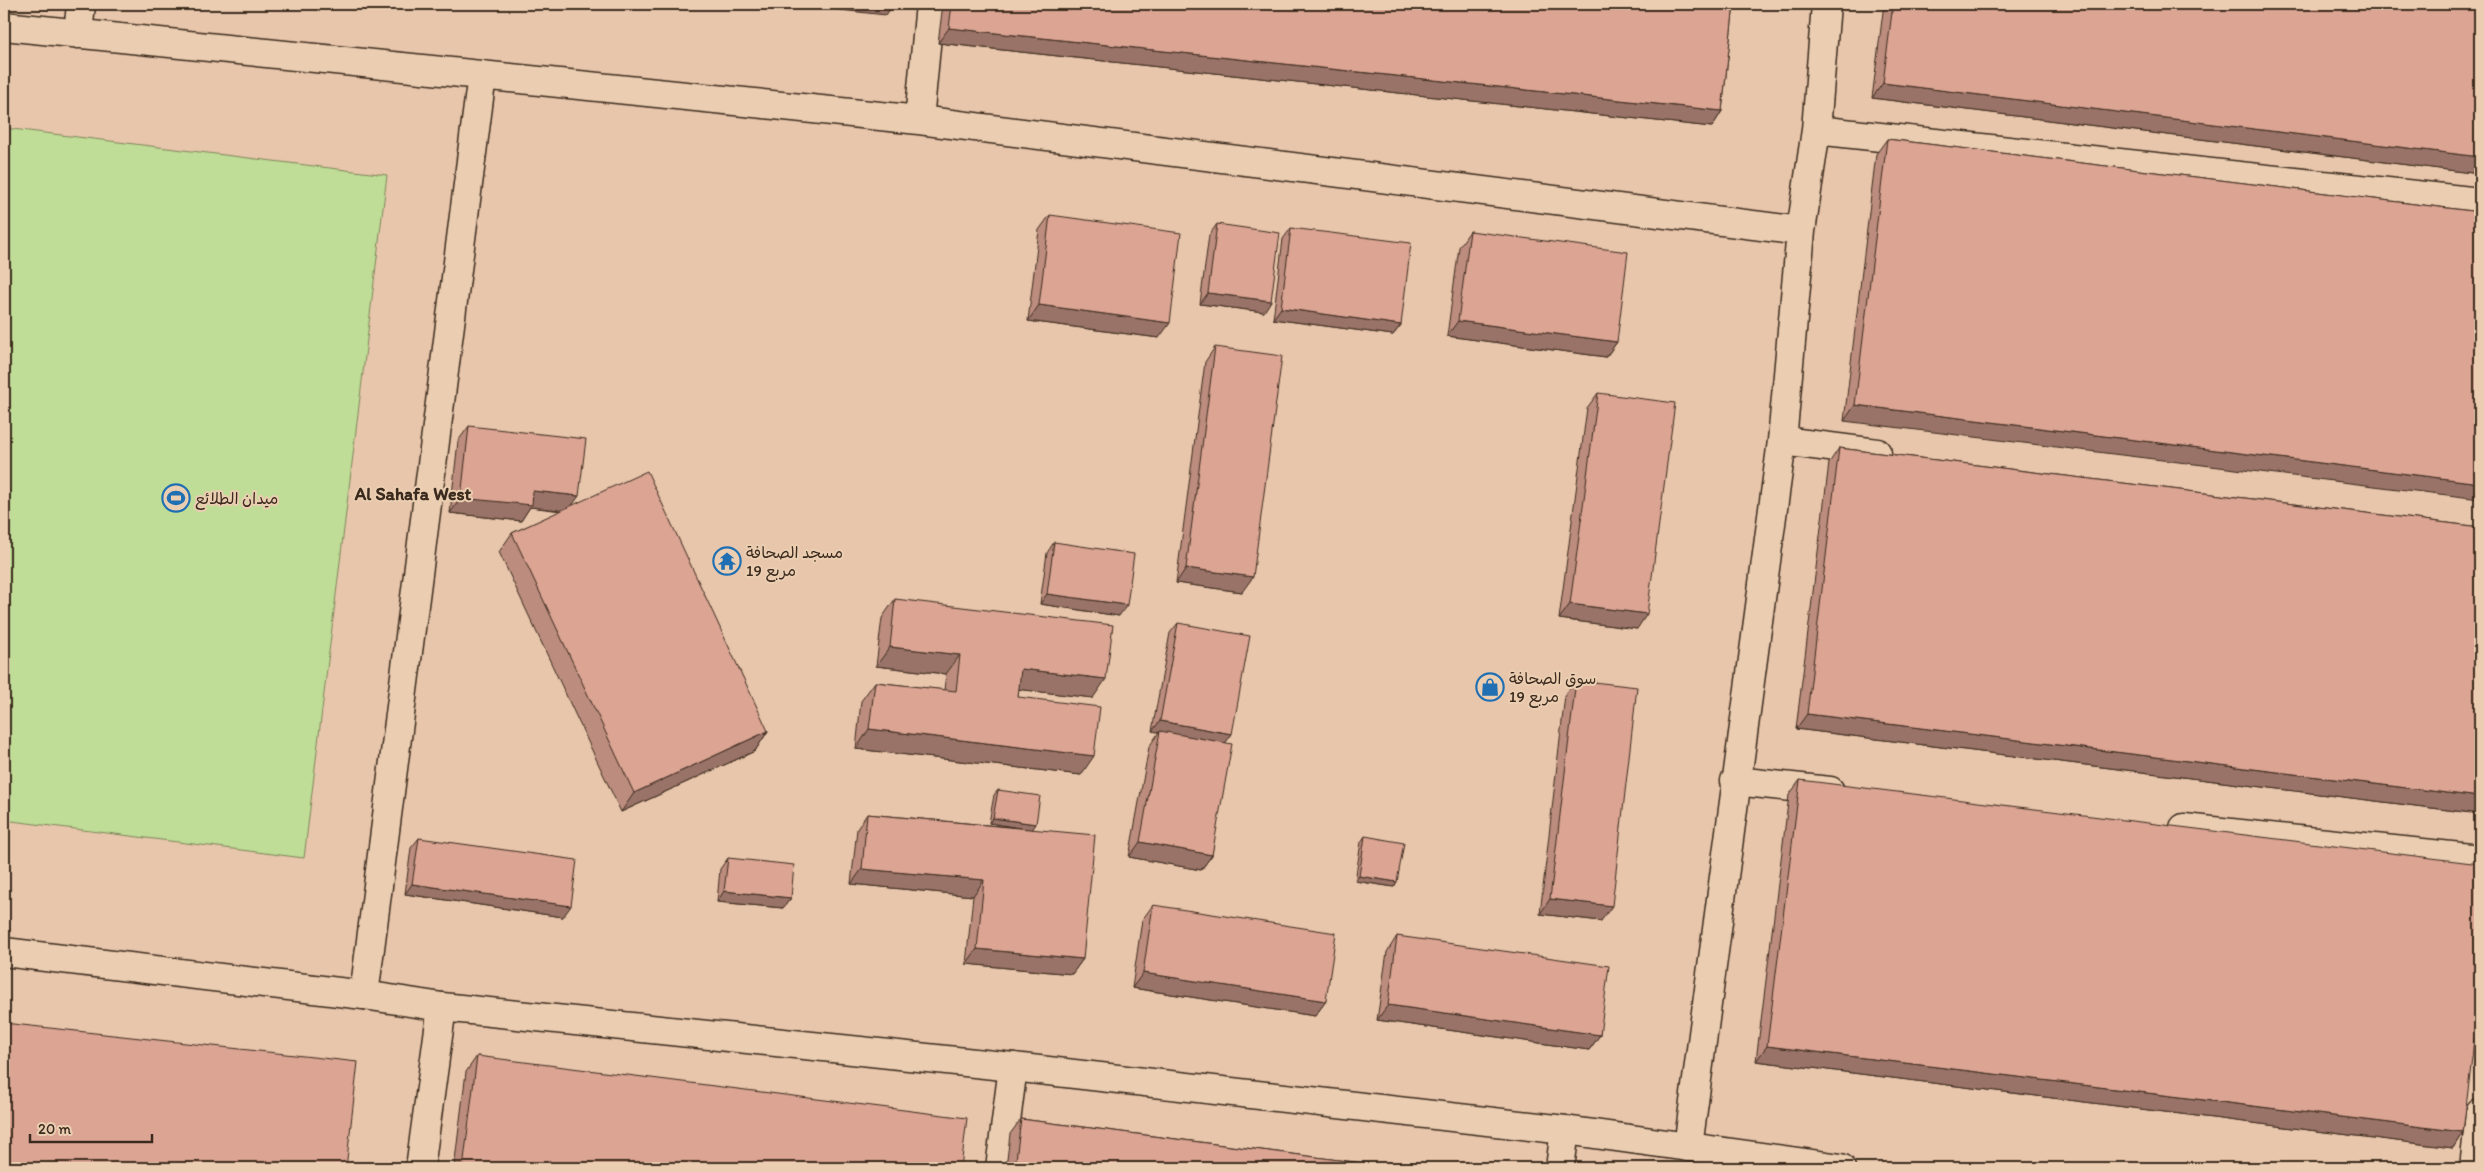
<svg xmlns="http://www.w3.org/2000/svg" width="2484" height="1172" viewBox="0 0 2484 1172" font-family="Itim,'Playpen Sans Arabic',sans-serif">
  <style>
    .green { fill: #bfdd96; stroke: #7d845a }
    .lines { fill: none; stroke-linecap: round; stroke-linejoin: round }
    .street-casing { stroke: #3b2a1e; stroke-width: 31 }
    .secondary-casing { stroke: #3b2a1e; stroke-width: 31 }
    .street { stroke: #ebceb1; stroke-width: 28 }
    .secondary { stroke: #ebceb1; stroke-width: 28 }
    .wall { fill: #bc8d7e; stroke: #3b2a1e }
    .shaded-wall { fill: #997367; stroke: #3b2a1e }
    .building { fill: #dba493; stroke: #3b2a1e }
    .labels { text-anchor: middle; stroke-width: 4; stroke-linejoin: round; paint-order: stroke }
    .poi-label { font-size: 16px; fill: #3b2a1e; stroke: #ebceb1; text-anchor: start }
    .neighbourhood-label { font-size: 18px; font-weight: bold; fill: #3b2a1e; stroke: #ebceb1 }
  </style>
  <rect width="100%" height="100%" fill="#e8c6ab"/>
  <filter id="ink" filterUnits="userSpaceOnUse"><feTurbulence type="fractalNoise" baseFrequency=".02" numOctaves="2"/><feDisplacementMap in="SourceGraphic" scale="10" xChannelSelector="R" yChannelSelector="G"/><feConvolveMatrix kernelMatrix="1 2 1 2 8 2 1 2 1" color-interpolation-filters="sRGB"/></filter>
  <g filter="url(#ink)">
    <path class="green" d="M4,128l383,47 -83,683 -300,-38z"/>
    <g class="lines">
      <g class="street-casing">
        <path id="street" d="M4,26l915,94 882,111
          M78,34l3,-30
          M919,120l11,-116
          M1816,130l664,72
          M1782,441l95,12
          M1735,781l95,10
          M2184,828l296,31
          M364,995l118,-920
          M1688,1147l94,-706 19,-210 15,-101 10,-126
          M420,1168l22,-161
          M1000,1168l13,-101
          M1560,1168l5,-38
          M2474,1168l6,-55"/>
      </g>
      <g class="secondary-casing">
        <path id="secondary" d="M4,952l360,43 78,12 571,60 552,63 276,38"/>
      </g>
      <use href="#street" class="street"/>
      <use href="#secondary" class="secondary"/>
    </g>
    <path class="wall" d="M943,4h791l-12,107 -10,16 -774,-84z
      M1884,4h596v170l-608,-76z
      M1887,139l593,73 -636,209 32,-267z
      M1050,215l109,123 -131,-17 11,-91z
      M1217,224l47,88 -64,-8 9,-69z
      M1291,228l110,97 -8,10 -120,-16 10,-80z
      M1470,231l147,111 -11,15 -159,-21 12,-89z
      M1215,347l27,245 -66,-9 29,-221z
      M1598,393l39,236 -78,-10 28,-211z
      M469,426l104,79 195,226 -13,20 -134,61 -122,-260 13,-19 49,-22 -31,-4 -9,14 -71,-8 8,-72z
      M1839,448l641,79v287l-684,-85 33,-266z
      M1054,542l65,74 -79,-12 7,-51z
      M895,599l198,99 -75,-9v8l63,78 -225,-26 5,-48 14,-19 69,8 2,-16 -70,-8 6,-48z
      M1178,623l48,120 -14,112 -11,15 -72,-13 20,-110 10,-15 -7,-1 18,-98z
      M1576,680l25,241 -61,-7 25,-219z
      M1800,780l663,352 -10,16 -697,-87 33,-266z
      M998,790l35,39 50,130 -11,15 -106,-10 7,-68 -122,-12 6,-55 10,-15 165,15 -43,-6 5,-28z
      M1365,836l29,51 -39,-6 6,-39z
      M419,838l144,79 -158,-23 6,-46z
      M728,858l63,40 -8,10 -66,-6 3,-33z
      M1153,905l173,96 -11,15 -183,-28 10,-68z
      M1397,936l203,99 -11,15 -212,-30 10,-68z
      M477,1056l484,112h-507l12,-96z
      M1021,1119l380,49h-395l4,-34z"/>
    <path class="shaded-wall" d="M784,4h110l-8,11z
      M949,28l773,83 -10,16 -774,-84z
      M1883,83l597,74v17l-608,-76z
      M1208,293l63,8 -7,11 -64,-8z
      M1039,305l131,18 -11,15 -131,-17z
      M1281,308l120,17 -8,10 -120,-16z
      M1458,321l159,21 -11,15 -159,-21z
      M1855,405l625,78v16l-636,-78z
      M533,491l46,5 -11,15 -38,-4 -9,14 -71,-8 11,-15z
      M1186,568l67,9 -11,15 -66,-9z
      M1047,594l80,11 -8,11 -79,-12z
      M1570,604l77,10 -10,15 -78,-10z
      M890,647l70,8 -14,19 -70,-8z
      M1021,669l85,10 -13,19 -86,-10z
      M1807,714l673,83v17l-684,-85z
      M1160,721l72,13 -8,11 -72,-14z
      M869,729l225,27 -13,19 -225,-26z
      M768,731l-13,20 -134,61 13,-19z
      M993,818l43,6 -4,6 -43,-7z
      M1140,842l72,13 -11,15 -72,-13z
      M862,869l122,11 -11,16 -122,-12z
      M1359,876l38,6 -3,5 -39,-6z
      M412,884l159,22 -8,11 -158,-23z
      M724,891l67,7 -8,10 -66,-6z
      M1550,899l62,7 -11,15 -61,-7z
      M977,949l106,10 -11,15 -106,-10z
      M1143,973l183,28 -11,15 -183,-28z
      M1388,1005l212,30 -11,15 -212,-30z
      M1767,1046l696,86 -10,16 -697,-87z"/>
    <path class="building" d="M952,4h782l-12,107 -773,-83z
      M1893,4h587v153l-597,-74z
      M1887,139l593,73v271l-625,-78z
      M1050,215l131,18 -11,90 -131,-18z
      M1217,224l63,9 -9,68 -63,-8z
      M1291,228l120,15 -10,82 -120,-17z
      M1470,231l158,21 -11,90 -159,-21z
      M1215,347l67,9 -29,221 -67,-9z
      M1598,393l77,10 -28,211 -77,-10z
      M469,426l117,13 -7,57 -46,-5 -1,14 -71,-7z
      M1839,448l641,79v270l-673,-83z
      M647,471l121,260 -134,62 -122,-260z
      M1054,542l80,12 -7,51 -80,-11z
      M895,599l218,26 -7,54 -85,-10 -3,28 82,10 -6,49 -225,-27 6,-47 81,9 4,-36 -70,-8z
      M1178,623l72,13 -18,98 -72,-13z
      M1576,680l61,7 -25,219 -62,-7z
      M1160,731l72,13 -20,111 -72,-13z
      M1800,780l680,84v127l-17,141 -696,-86z
      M998,790l42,6 -4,28 -43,-6z
      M867,814l228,21 -12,124 -106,-10 7,-69 -122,-11z
      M1365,836l39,7 -7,39 -38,-6z
      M419,838l158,22 -6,46 -159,-22z
      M728,858l66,7 -3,33 -67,-7z
      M1153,905l183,28 -10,68 -183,-28z
      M1397,936l212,30 -9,69 -212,-30z
      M4,1023l354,39 -12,106h-342z
      M477,1056l490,62 -6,50h-498z
      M1021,1119l380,49h-386z"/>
  </g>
  <defs>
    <g id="stadium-ring" transform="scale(1.4375)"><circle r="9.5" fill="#ebceb1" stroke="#1f6fb2" stroke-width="1.5"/><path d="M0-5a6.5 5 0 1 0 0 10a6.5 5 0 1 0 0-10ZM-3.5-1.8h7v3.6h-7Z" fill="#1f6fb2"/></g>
    <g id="temple-ring" transform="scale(1.4375)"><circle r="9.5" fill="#ebceb1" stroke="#1f6fb2" stroke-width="1.5"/><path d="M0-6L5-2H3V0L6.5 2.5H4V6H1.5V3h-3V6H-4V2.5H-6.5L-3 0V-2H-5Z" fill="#1f6fb2"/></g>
    <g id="shop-ring" transform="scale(1.4375)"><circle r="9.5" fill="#ebceb1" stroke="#1f6fb2" stroke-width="1.5"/><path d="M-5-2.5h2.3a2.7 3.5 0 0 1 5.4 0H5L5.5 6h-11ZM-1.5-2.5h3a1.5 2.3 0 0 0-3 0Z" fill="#1f6fb2"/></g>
  </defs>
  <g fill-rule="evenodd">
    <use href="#stadium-ring" x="176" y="498"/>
    <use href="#temple-ring" x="727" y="561"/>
    <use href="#shop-ring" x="1490" y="687"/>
  </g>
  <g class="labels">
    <g class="poi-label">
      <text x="195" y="504">ميدان الطلائع</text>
      <text x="746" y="558">مسجد الصحافة<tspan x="746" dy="18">مربع 19</tspan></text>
      <text x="1509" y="684">سوق الصحافة<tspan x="1509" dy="18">مربع 19</tspan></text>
    </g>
    <g class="neighbourhood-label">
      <text x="413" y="500">Al Sahafa West</text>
    </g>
  </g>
  <rect width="2484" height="1172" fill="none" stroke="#ebceb1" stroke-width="20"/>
  <rect x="10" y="10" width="2464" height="1152" fill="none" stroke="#3b2a1e" stroke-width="2" filter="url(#ink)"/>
  <path d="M30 1134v8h122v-8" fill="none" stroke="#3b2a1e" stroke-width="2.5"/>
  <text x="38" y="1134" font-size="15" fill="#3b2a1e" stroke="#ebceb1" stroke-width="4" paint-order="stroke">20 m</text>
</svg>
